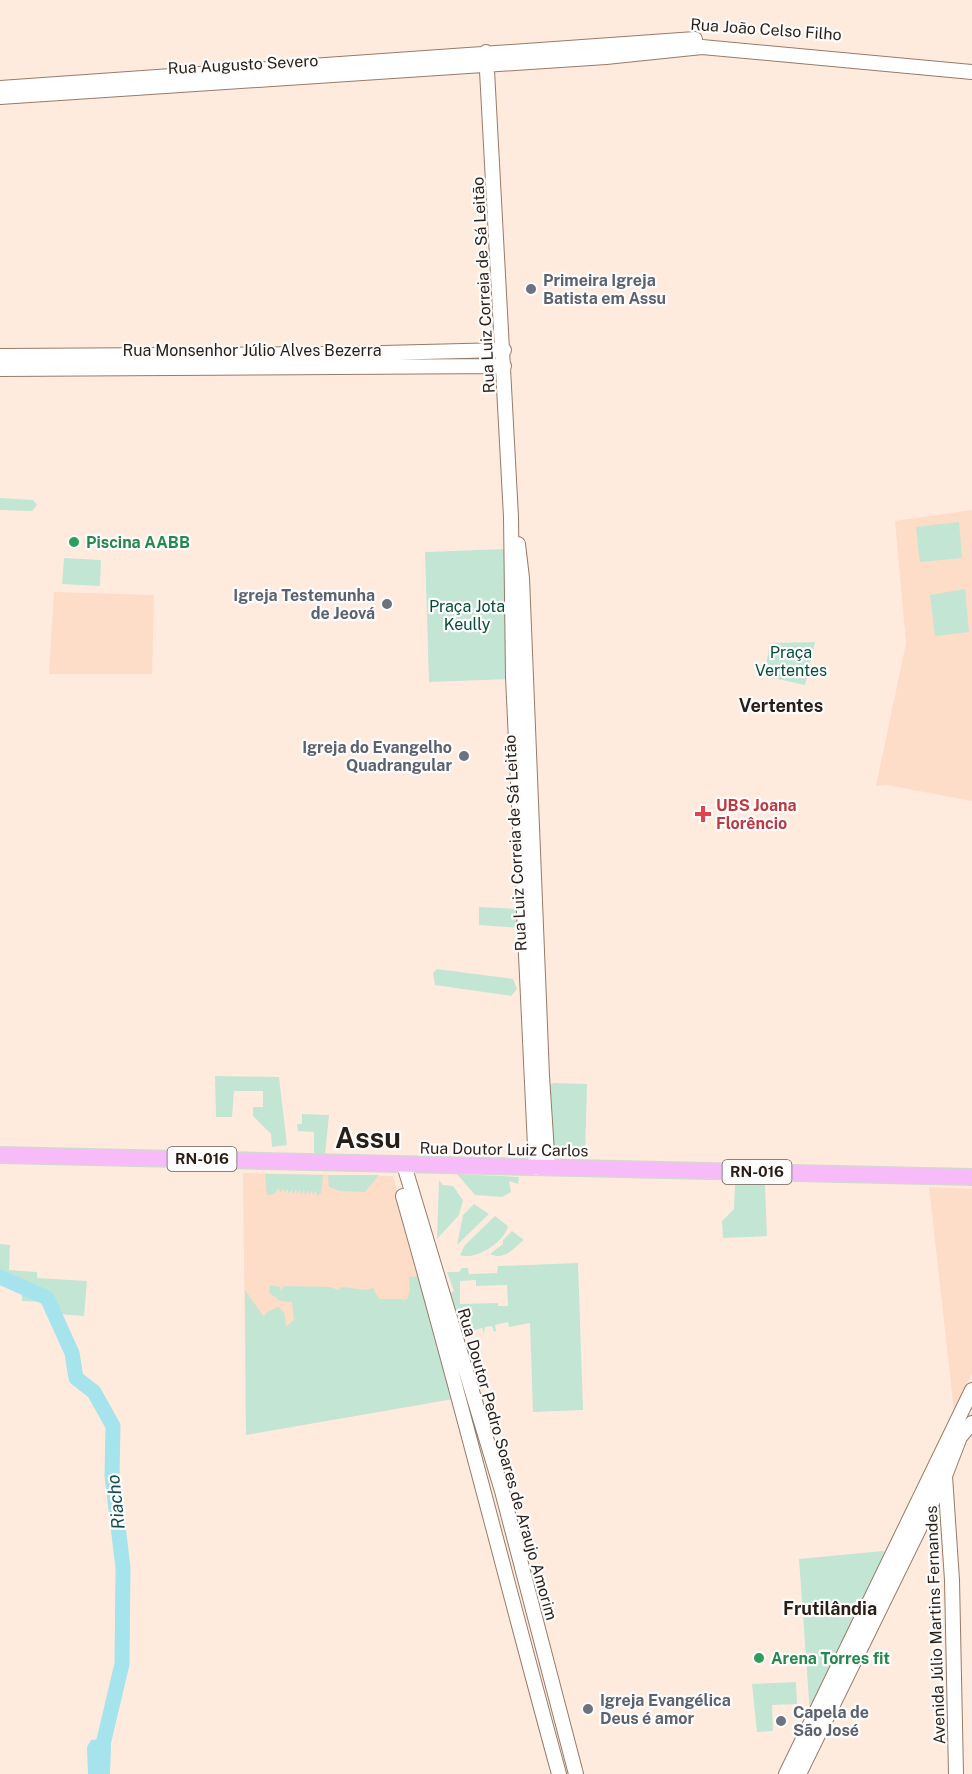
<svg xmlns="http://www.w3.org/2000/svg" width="972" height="1774" viewBox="0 0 972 1774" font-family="'Public Sans',sans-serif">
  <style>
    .built { fill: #fddcc8 }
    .green { fill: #c3e5d4; fill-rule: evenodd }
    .water { fill: #a5e4ec }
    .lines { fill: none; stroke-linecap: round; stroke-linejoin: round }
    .river { stroke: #a5e4ec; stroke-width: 15 }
    .secondary-casing { stroke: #987a67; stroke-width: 16 }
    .primary-casing { stroke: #d8d6d5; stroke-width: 18 }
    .secondary { stroke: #fff; stroke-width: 14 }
    .primary { stroke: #f6bbf8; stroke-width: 15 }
    .worship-dot { fill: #6b7280; stroke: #fcfcfc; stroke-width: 2 }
    .leisure-dot { fill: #2e9e5b; stroke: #fcfcfc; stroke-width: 2 }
    .health-dot { fill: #e0444e; stroke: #fcfcfc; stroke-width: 2 }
    .labels { text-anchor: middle; stroke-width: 4.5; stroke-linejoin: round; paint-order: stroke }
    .shield { fill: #fcfcfc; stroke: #68605a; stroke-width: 1.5 }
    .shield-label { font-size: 15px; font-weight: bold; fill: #291d15 }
    .street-label { font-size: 16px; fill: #291d15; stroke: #fcfcfc }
    .worship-label { font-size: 16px; font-weight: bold; fill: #5b616d; stroke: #fcfcfc; text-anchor: start }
    .leisure-label { font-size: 16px; font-weight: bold; fill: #27864d; stroke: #fcfcfc; text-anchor: start }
    .park-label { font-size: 16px; fill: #064d37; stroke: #fcfcfc }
    .health-label { font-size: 16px; font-weight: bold; fill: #be3a42; stroke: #fcfcfc; text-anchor: start }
    .neighbourhood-label { font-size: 18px; font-weight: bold; fill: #291d15; stroke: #fcfcfc }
    .water-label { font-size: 18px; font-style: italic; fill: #144c52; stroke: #fcfcfc }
    .town-label { font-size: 28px; font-weight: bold; fill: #291d15; stroke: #fcfcfc }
  </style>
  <rect width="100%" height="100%" fill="#ffebde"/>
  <path class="built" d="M972,510v291l-85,-16 -11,1 30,-143 -11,-122z
    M54,592l100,3 -2,79h-103z
    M243,1173l150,3 60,223 -207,36z
    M929,1187l43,2v184l-18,38z"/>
  <path class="green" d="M0,498l33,2 4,5 -5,6 -32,-1z
    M959,522l3,36 -42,4 -4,-35z
    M505,549l5,130 -81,3 -4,-130z
    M64,558l37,2 -1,26 -38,-2z
    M965,589l4,43 -34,4 -5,-41z
    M815,642l-10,43 -41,-9 6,-33z
    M479,907l42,2v19l-42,-3z
    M437,969l76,10 4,10 -6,7 -76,-11 -2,-12z
    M215,1076l64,1 8,68 -15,2 -1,-13 -18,-18v-9h10v-16h-29l-2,26h-16z
    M554,1083l33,1 -2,73 -34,-2 -2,-70z
    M302,1114l27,1 -4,40 -11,-1v-22l-16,-1 -1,-7h5z
    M265,1174l58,1 -2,18 -4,3 -1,-6 -3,5 -1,-5 -3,5 -1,-5 -3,5 -1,-5 -3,5 -1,-6 -3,5 -1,-5 -3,5 -1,-5 -4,5v-5l-4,4v-5l-4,5 -1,-5 -5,6 -7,1z
    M457,1174l62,3 -1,7 -9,-3 2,11 -9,5 -27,-2z
    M328,1175h51l-14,17 -25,-1 -11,-4z
    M439,1180l4,5 10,1 10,14 -4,15 -22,24z
    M735,1185h30l2,51 -44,2 -1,-17 12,-12z
    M474,1204l15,10 -32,31 6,-30z
    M495,1216l13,10c-3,16 -33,35 -48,29l5,-10z
    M512,1231l12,9c-11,8 -18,21 -34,14l13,-10v-4z
    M0,1244l10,1 -1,25 28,2v6l50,3 -3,35 -39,-3 1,-11 -24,-1 -1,-22 -21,-1z
    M578,1263l5,147 -50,2 -3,-89 -21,4 -1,-5 -13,3 1,6 -2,1 -2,-6 -7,1 -1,7 -2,-6 -18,5 -15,-39 5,-3 -7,-19h12l3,-4h6l1,6 28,-1 1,-7zM476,1280v6l31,-1 1,21h-10v-3l-38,1v-23z
    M420,1276l33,123 -207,36 -1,-145 19,27 3,-5 11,-5c9,6 7,11 8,20l8,-7 -2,-18 -11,-1 -12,-8 1,-8 10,2 1,4 3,-5 46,1 8,3 4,-3 24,3 7,-2 6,11h28l3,-9 -1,-13z
    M883,1551l3,2 -76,161 -11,-155z
    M796,1682l1,22 -25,1 1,26 -16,1 -5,-48z"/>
  <path class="water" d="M101,1739l7,1 3,5 -1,29h-22l-1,-27 4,-7z"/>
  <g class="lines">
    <path class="river" d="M0,1277l47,21 25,55 4,25 18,14 19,34 -1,50 11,92 -1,96 -26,110"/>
    <g class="secondary-casing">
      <path id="secondary" d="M486,52l25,465 2,160 23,491
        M0,88l695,-49
        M0,97l606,-40 96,-10 270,25
        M0,356l342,-2 162,-4
        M0,369l504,-3
        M518,544l4,34 20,498 6,92
        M404,1165l98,326 74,283
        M403,1196c55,192 103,385 156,578
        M945,1476l7,104 4,194
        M786,1774l186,-384
        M799,1774l146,-298 15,-39 12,-14"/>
    </g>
    <g class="primary-casing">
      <path id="primary" d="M0,1155l972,22"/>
    </g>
    <use href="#secondary" class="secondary"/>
    <use href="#primary" class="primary"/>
  </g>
  <g class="worship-dot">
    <circle cx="531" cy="289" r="6"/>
    <circle cx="387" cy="604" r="6"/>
    <circle cx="464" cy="756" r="6"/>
    <circle cx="588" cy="1709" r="6"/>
    <circle cx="781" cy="1721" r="6"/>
  </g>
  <g class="leisure-dot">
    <circle cx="74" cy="542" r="6"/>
    <circle cx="759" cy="1658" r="6"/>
  </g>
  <path class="health-dot" d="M700 805h6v6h6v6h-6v6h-6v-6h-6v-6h6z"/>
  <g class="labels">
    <g class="shield">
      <rect x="167.5" y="1147" width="69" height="24" rx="4.5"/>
      <rect x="722.5" y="1160" width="69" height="24" rx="4.5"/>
    </g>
    <g class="shield-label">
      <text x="202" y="1164">RN-016</text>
      <text x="757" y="1177">RN-016</text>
    </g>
    <g class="street-label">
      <text transform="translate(766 29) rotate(4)" y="6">Rua João Celso Filho</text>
      <text transform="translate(243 64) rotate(-3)" y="6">Rua Augusto Severo</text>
      <text transform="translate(483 285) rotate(-93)" y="6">Rua Luiz Correia de Sá Leitão</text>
      <text x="252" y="356">Rua Monsenhor Júlio Alves Bezerra</text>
      <text transform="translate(515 843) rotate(-93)" y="6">Rua Luiz Correia de Sá Leitão</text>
      <text transform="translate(504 1149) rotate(1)" y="6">Rua Doutor Luiz Carlos</text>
      <text transform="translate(508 1464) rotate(74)" y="6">Rua Doutor Pedro Soares de Araujo Amorim</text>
      <text transform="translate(935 1625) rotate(-92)" y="6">Avenida Júlio Martins Fernandes</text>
    </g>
    <g class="worship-label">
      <text x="543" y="286">Primeira Igreja<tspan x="543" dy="18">Batista em Assu</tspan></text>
      <text x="375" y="601" text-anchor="end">Igreja Testemunha<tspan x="375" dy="18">de Jeová</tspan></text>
      <text x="452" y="753" text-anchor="end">Igreja do Evangelho<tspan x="452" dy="18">Quadrangular</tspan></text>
      <text x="600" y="1706">Igreja Evangélica<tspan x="600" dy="18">Deus é amor</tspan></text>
      <text x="793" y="1718">Capela de<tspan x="793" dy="18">São José</tspan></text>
    </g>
    <g class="leisure-label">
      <text x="86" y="548">Piscina AABB</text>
      <text x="771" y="1664">Arena Torres fit</text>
    </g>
    <g class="park-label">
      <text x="467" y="612">Praça Jota<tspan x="467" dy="18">Keully</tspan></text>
      <text x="791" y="658">Praça<tspan x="791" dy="18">Vertentes</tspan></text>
    </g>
    <g class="health-label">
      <text x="716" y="811">UBS Joana<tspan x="716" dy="18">Florêncio</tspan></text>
    </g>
    <g class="neighbourhood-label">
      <text x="781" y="712">Vertentes</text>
      <text x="830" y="1615">Frutilândia</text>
    </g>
    <g class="water-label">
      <text transform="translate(116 1502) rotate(-96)" y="6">Riacho</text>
    </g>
    <g class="town-label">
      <text x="368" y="1148">Assu</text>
    </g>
  </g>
</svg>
